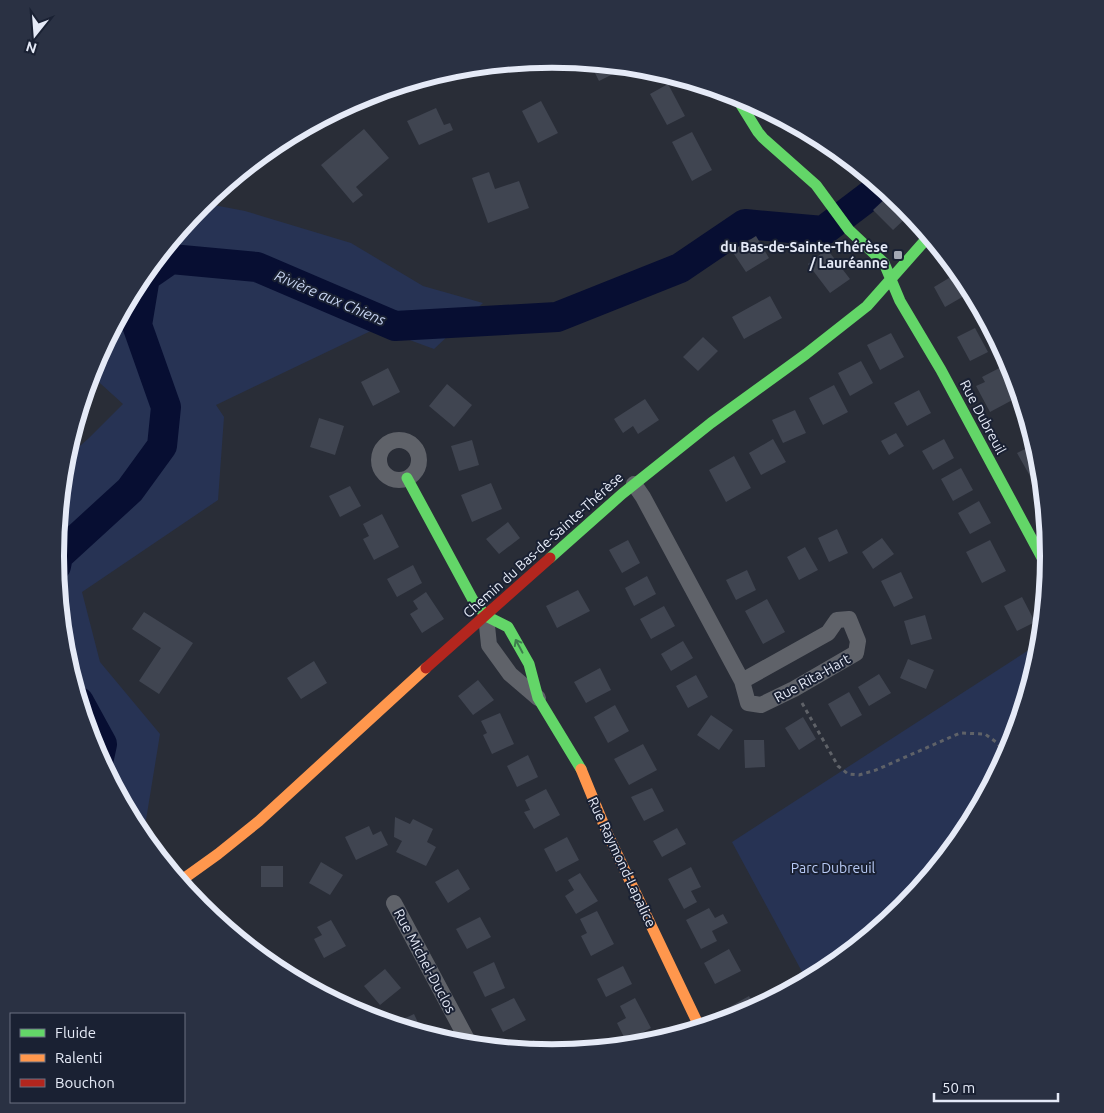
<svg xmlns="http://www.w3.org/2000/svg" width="1104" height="1113" viewBox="0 0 1104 1113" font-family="Ubuntu,sans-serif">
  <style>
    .green { fill: #273354 }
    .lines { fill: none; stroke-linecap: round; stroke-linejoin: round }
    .river { stroke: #070e32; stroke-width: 30 }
    .building { fill: #404551 }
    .path { stroke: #5f6268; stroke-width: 3; stroke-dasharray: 4 4; stroke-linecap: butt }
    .street { stroke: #5f6269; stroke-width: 16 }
    .fast { stroke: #63d668; stroke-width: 11 }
    .slow { stroke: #ff974d; stroke-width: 11 }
    .jam { stroke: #b3261e; stroke-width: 11 }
    .oneway { stroke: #3e7c4e }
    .poi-dot { fill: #a3a8b4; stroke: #1a2133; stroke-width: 2 }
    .labels { text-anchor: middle; stroke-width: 4; stroke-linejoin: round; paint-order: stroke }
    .poi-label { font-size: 14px; font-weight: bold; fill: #e5eaf7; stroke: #1a2133; text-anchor: end }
    .street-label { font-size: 14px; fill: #e5eaf7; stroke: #1a2133 }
    .park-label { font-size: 14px; fill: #b9cbf6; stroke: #1a2133 }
    .water-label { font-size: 15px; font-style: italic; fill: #c8d5f2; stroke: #1a2133 }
    .rim { fill: none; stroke: #e5eaf7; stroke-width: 6 }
  </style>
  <rect width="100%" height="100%" fill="#292d37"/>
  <path class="green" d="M203,203l42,8 106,32 72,43 60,17 -49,46 -57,-21 -161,77 8,12 -6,83 -136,92 18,70 60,72 -14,86 -7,13 -46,-87 -29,-93 -9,-97 10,-97 24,-21 34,-34 -33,-30 3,-8 46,-86z
    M1041,642l-2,12 -28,93 -46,86 -62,75 -75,62 -21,11 -75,-139z"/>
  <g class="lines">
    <path class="river" d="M56,566l2,-10 72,-66 32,-44 4,-39 -29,-82 8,-48 26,-18 86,8 138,59 162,-9 123,-49 65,-44 78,7 58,-44
      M79,702l23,42 -3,14"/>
  </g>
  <path class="building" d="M590,63l24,3 3,6 -18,9z
    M668,84l17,32 -18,9 -17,-31z
    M541,101l17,32 -20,10 -16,-32z
    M436,108l8,17 6,-2 3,7 -34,15 -12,-24z
    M364,129l25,29 -33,29 7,8 -10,8 -32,-38z
    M692,132l20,38 -20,11 -20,-39z
    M838,151l20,17 -5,4z
    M489,172l6,17 24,-8 10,27 -41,15 -16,-45z
    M888,196l20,20 -15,14 -20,-20z
    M756,236l13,22 -23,14 -14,-21z
    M827,249l23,30 -20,14 -22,-29z
    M959,272l6,9 6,11 -26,15 -11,-20z
    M770,296l12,22 -38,21 -12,-22z
    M975,328l13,24 -18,9 -13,-24z
    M891,333l13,24 -24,13 -13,-25z
    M703,337l15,14 -20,20 -15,-14z
    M861,361l12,22 -23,13 -12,-23z
    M1009,363l5,13 -3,2 9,18 -30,16 -14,-26 9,-4 -3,-5z
    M388,368l12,24 -27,14 -12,-24z
    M88,382l7,8 -13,12 5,-15z
    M447,384l25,21 -18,22 -25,-21z
    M834,385l14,27 -25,13 -14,-27z
    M919,390l12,23 -24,13 -13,-23z
    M645,399l14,21 -21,14 -5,-8 -10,7 -9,-14z
    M795,410l11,23 -23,10 -11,-23z
    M319,418l25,8 -9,29 -25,-8z
    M896,433l8,13 -15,9 -8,-14z
    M773,439l13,23 -25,13 -12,-22z
    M944,439l10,19 -21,12 -11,-19z
    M472,440l7,25 -20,6 -8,-25z
    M1035,444l5,16 1,10 -11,6 -13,-23z
    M734,456l17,32 -25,14 -17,-32z
    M961,468l12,22 -20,11 -12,-22z
    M491,483l11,26 -30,13 -11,-27z
    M350,486l11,20 -21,11 -11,-21z
    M979,501l12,22 -21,11 -12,-21z
    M382,514l17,33 -25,13 -11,-21 6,-3 -6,-12z
    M508,522l12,16 -21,16 -13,-15z
    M837,529l11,24 -19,9 -11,-24z
    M882,538l12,16 -21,15 -11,-17z
    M628,540l12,23 -18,10 -13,-23z
    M990,540l16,31 -24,12 -16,-31z
    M805,547l13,23 -19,10 -12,-23z
    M413,565l9,18 -25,14 -10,-18z
    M747,570l9,20 -20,10 -10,-20z
    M901,572l12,26 -19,9 -13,-26z
    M647,576l9,18 -22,12 -9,-18z
    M578,590l12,21 -33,17 -11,-22z
    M426,592l18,27 -22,14 -12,-19 8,-5 -5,-8z
    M1022,597l13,25 -18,9 -13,-25z
    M767,599l18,33 -22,12 -18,-33z
    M664,606l11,20 -24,13 -11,-20z
    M144,612l49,31 -34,51 -20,-13 22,-33 -29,-19z
    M925,615l7,24 -21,6 -7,-24z
    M683,641l10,17 -22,13 -10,-17z
    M908,659l26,11 -8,19 -26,-11z
    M314,661l13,22 -26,16 -14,-21z
    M600,668l11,22 -25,13 -12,-21z
    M879,674l12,19 -22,13 -11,-19z
    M696,675l12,22 -20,11 -12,-22z
    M478,680l16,20 -21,15 -15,-19z
    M849,692l13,23 -21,12 -13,-23z
    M615,705l14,26 -21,12 -14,-26z
    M500,713l14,31 -22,10 -9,-19 4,-2 -6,-12z
    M711,715l22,15 -14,20 -22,-15z
    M803,717l13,22 -17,11 -14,-22z
    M744,740h20l1,27 -20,1z
    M643,744l14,26 -28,15 -15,-26z
    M528,755l10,22 -21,10 -10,-21z
    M652,788l12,23 -20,10 -13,-24z
    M546,789l14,26 -26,14 -10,-17 6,-2 -5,-10z
    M395,817l15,7 3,-5 20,10 -6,13 9,5 -10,19 -30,-14 6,-11 -8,-4z
    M369,826l4,9 8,-4 7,14 -32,15 -11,-23z
    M677,828l9,16 -24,13 -9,-16z
    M567,837l12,23 -23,12 -12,-23z
    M321,862l22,13 -13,20 -21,-12z
    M261,866h22v21h-22z
    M691,867l10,20 -10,4 6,11 -13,7 -16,-30z
    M458,869l12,20 -22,14 -13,-21z
    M580,873l18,28 -22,13 -11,-18 9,-6 -6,-10z
    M709,908l6,10 8,-4 5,9 -16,8 5,10 -16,8 -15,-29z
    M597,911l17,33 -23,12 -10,-20 6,-3 -7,-14z
    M480,917l11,20 -24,12 -11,-20z
    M331,920l15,26 -22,12 -10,-19 8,-4 -5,-8z
    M729,949l12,22 -26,13 -11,-21z
    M494,962l11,26 -20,9 -12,-25z
    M623,966l9,18 -26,13 -9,-18z
    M385,969l16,19 -21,17 -16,-19z
    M749,996l7,12 -14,8 -10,3 -6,-10z
    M514,998l12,22 -23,12 -12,-23z
    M635,998l16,30 -25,13 -9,-18 9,-5 -6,-12z
    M414,1014l8,17 -4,2 -27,-8z
    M534,1040l7,12 -26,-2z"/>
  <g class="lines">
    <path class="path" d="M802,703l36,63 10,8 11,1 17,-5 84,-37 25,1 11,8 11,13"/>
    <path class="street" d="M341,108l60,-23
      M379 460a20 20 0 1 1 40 0a20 20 0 1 1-40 0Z
      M634,484l9,13 99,184 6,22 13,2 33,-16 62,-36 2,-12 -9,-22 -12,1 -9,13 -86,48
      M486,616l3,29 21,29 28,24
      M394,903l76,142"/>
    <path class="fast" d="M735,95l23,37 5,6 53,47 33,45 35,33 16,38 41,69 107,199
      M407,478l66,122 13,16 22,11 21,37 9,34 43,71
      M550,558l72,-64 89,-71 95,-69 61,-48 62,-70"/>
    <path class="slow" d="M581,769l27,66 92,193
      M179,882l39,-28 41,-33 167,-153"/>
    <path class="jam" d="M426,668l124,-110"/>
  </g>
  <defs><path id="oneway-shaft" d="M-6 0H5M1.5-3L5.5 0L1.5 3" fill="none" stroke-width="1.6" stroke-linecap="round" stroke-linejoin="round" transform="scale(1.25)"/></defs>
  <use class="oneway" href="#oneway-shaft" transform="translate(519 646) rotate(-118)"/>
  <rect class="poi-dot" x="893" y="250" width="10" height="10" rx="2.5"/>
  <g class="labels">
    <g class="poi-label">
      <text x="888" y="252">du Bas-de-Sainte-Thérèse<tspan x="888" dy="16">/ Lauréanne</tspan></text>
    </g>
    <g class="street-label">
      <text transform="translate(983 417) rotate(62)" y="5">Rue Dubreuil</text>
      <text transform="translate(543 545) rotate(-42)" y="5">Chemin du Bas-de-Sainte-Thérèse</text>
      <text transform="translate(812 678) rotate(-29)" y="5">Rue Rita-Hart</text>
      <text transform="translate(622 862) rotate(65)" y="5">Rue Raymond-Lapalice</text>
      <text transform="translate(425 961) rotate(62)" y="5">Rue Michel-Duclos</text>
    </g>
    <g class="park-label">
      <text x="833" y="873">Parc Dubreuil</text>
    </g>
    <g class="water-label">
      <text transform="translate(330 298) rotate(23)" y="5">Rivière aux Chiens</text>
    </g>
  </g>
  <path d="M0 0H1104V1113H0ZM64 556a488 488 0 1 1 976 0a488 488 0 1 1-976 0Z" fill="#2a3143" fill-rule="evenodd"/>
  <path class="rim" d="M64 556a488 488 0 1 1 976 0a488 488 0 1 1-976 0Z"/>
  <rect x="10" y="1013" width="175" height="90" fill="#1a2133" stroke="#6b7181"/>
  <rect x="20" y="1029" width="25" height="8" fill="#63d668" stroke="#6b7181"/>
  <text x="55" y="1038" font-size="15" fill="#e5eaf7">Fluide</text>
  <rect x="20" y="1054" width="25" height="8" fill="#ff974d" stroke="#6b7181"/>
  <text x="55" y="1063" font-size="15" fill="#e5eaf7">Ralenti</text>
  <rect x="20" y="1079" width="25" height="8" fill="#b3261e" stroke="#6b7181"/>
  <text x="55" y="1088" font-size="15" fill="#e5eaf7">Bouchon</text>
  <g transform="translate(35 35) rotate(197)" stroke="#1a2133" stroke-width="4" paint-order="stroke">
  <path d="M0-4L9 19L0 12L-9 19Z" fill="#e5eaf7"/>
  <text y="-8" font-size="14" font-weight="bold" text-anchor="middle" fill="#e5eaf7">N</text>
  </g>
  <path d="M934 1093v8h124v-8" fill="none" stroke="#e5eaf7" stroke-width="2.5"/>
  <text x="942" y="1093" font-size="15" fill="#e5eaf7" stroke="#1a2133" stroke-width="4" paint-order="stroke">50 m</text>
</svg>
